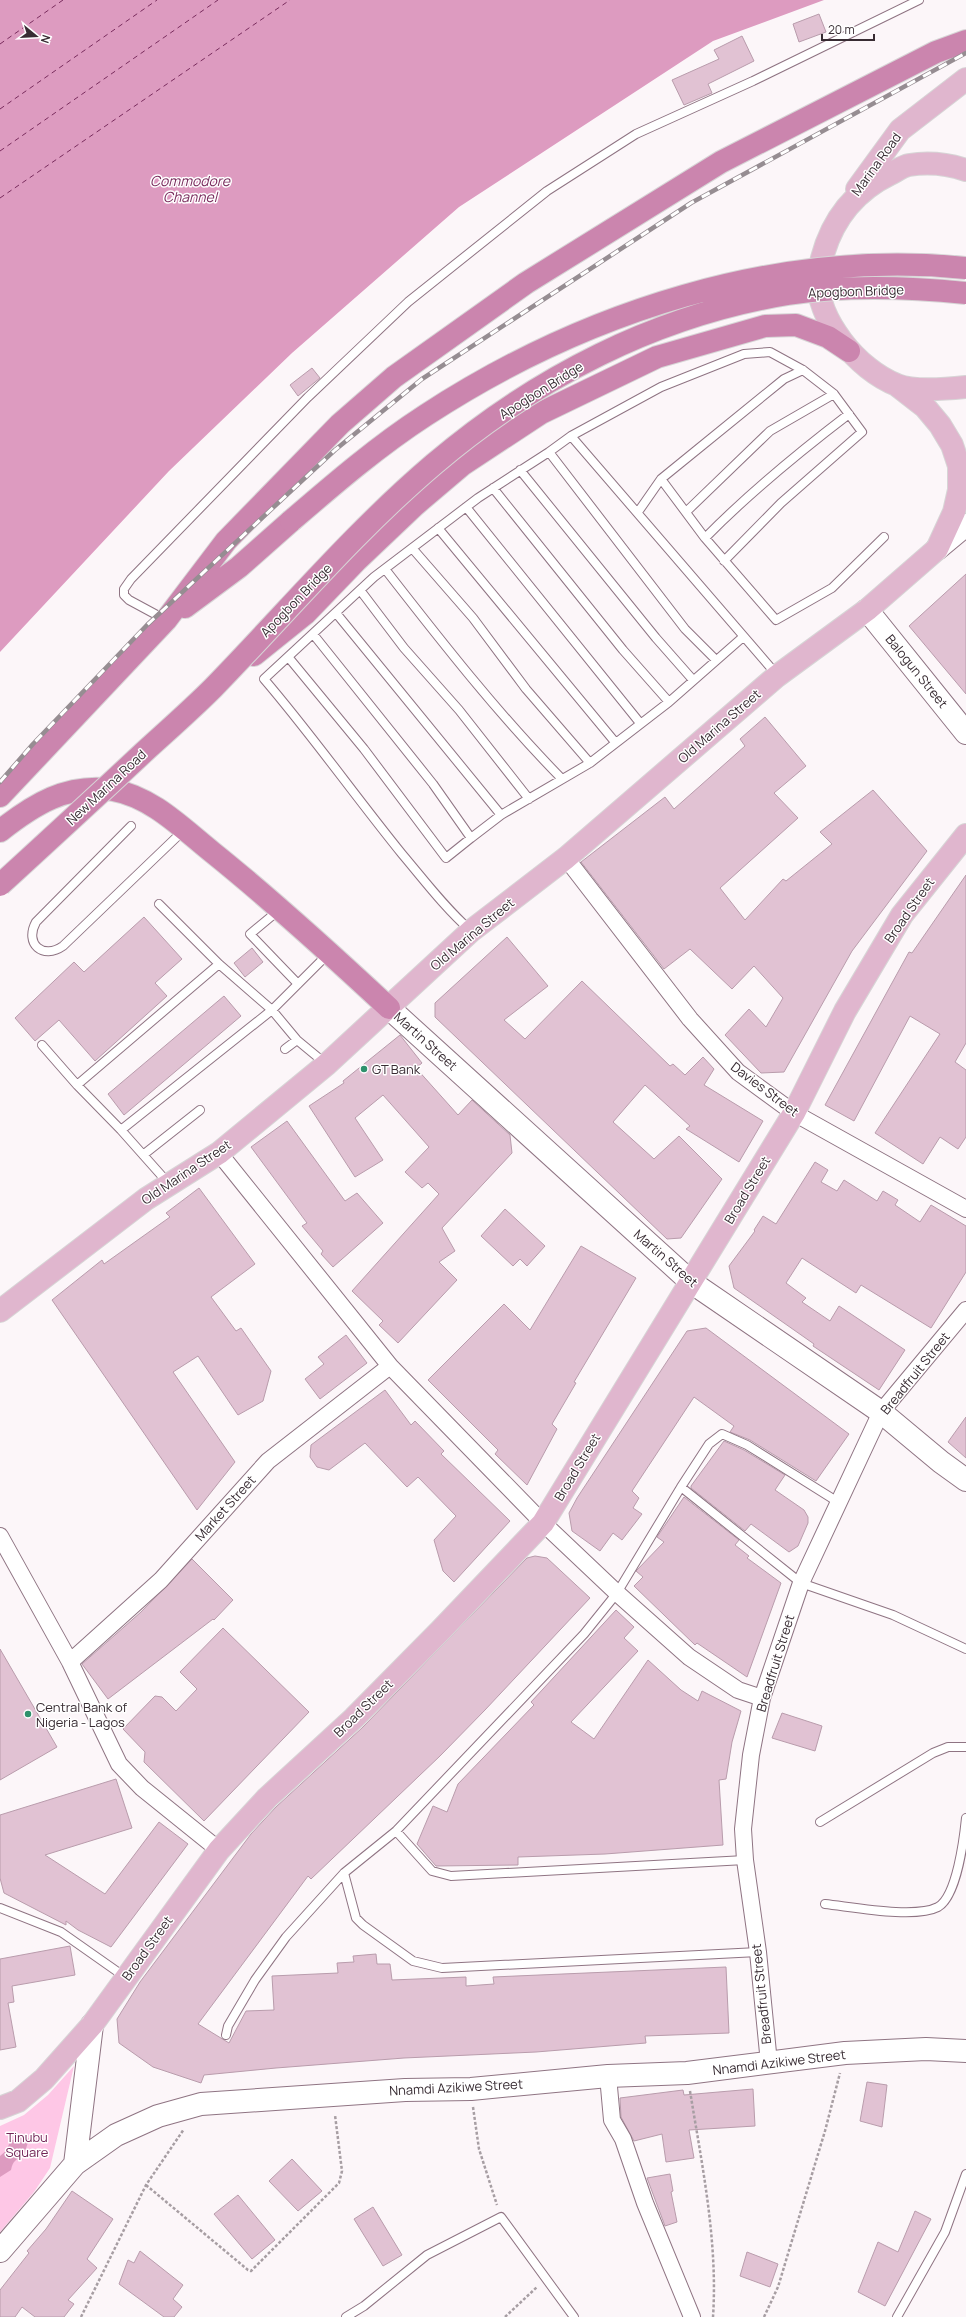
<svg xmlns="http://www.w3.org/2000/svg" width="966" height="2317" viewBox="0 0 966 2317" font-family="Manrope,sans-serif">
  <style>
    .green { fill: #fec7e6 }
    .water { fill: #dd9bc0 }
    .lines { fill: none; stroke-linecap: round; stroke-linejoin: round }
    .ferry { stroke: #792c5d; stroke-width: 1; stroke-dasharray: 5 4; stroke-linecap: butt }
    .building { fill: #e1c2d3; stroke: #b99cac }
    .lane-casing { stroke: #8f7483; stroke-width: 10 }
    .street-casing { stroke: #8f7483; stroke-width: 18 }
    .secondary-casing { stroke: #8f7483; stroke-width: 24 }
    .primary-casing { stroke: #d7d5d6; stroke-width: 24 }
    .highway-casing { stroke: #d7d5d6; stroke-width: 24 }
    .path { stroke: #a79ea3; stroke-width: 2.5; stroke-dasharray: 3 2; stroke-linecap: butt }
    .lane { stroke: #fff; stroke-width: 8 }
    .street { stroke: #fff; stroke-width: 16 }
    .secondary { stroke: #fff; stroke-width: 22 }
    .primary { stroke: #e0b6ce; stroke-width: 22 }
    .highway { stroke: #cb85ae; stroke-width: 22 }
    .rail-casing { stroke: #968d92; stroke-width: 4.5 }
    .rail { stroke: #fff; stroke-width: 3; stroke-dasharray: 9; stroke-linecap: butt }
    .highway-bridge-casing { stroke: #d7d5d6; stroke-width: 24; stroke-linecap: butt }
    .highway-bridge { stroke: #cb85ae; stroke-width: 22 }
    .poi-dot { fill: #2e916c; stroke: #fff; stroke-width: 1.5 }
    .labels { text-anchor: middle; stroke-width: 3; stroke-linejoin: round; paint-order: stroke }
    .street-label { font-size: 13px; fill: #382c33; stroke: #fff }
    .poi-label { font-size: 13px; fill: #382c33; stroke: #fff; text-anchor: start }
    .park-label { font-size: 13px; fill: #722657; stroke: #fff }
    .water-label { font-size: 14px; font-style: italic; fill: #792c5d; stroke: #fff }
  </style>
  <rect width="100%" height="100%" fill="#fcf6f9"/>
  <path class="green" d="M74,2066l-24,102 -16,24 -34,40v-106l24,-11 24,-20z"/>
  <path class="water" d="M0,0h824l-111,41 -254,166 -167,146 -123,118 -169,181z
    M25,2135l4,4 -5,16c-8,5 -11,5 -13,15l-11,7v-21l7,-6 3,-9z"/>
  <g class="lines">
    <path class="ferry" d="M0,44l63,-44
      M0,109l157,-109
      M0,151l218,-151
      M0,198l290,-198"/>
  </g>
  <path class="building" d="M819,14l7,18 -27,10 -6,-18z
    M742,36l12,25 -46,23 4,9 -28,12 -12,-25 47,-21 -5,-9z
    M312,368l8,10 -22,18 -8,-11z
    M966,574v120l-57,-68z
    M765,717l41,49 -32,27 24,25 -78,70 25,32 38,-41 3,2 46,-37 -12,-12 53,-42 54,61 -75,100 -68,121 -23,1 -36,-38 24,-26 17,18 17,-29 -29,-32 -22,23 -42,-40 -26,20 -83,-107 84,-65 9,12 71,-63 -5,-7z
    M966,875v168l-11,19 11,8v67l-8,12 -18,-12 -17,27 -48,-31 65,-99 -30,-18 -56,105 -29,-16 84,-153 3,1z
    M144,917l38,42 -27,24 12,13 -72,65 -36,-41 -24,21 -20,-23 59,-56 10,10z
    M507,937l41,49 -44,34 21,19 57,-58 88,85 3,-2 12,11 18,-18 11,12 -10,16 59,36 -24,41 -53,-33 4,-3 -45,-41 -32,37 41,37 25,-23 43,43 -41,59 -14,1 -232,-222v-14z
    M252,948l11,14 -18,15 -11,-14z
    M224,996l17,20 -117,99 -16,-21z
    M400,1035l22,28 -6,5 42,47 14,-15 38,35 2,18 -70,75 13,23 -16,11 18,18 -59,63 -19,-18 4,-4 -31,-30 87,-97 -11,-11 -6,5 -17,-16 24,-25 -46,-52 -28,23 28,42 -28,17 -46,-71 35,-23 -1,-2z
    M287,1121l58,80 12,-8 26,30 -50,44 -12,-13 2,-3 -21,-25 5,-3 -56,-76z
    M815,1162l13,8 -7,12 16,9 7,-11 33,21 6,-10 15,9 -3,5 25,17 11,-17 35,21v46l-35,56 -70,-43 -5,8 -54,-35 -16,25 20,15 -4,4 28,19 9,-15 66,44 -26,40 -66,-44 1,-2 -80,-56 -5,-22 26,-35 -1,-1 9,-14 13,8z
    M199,1188l56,76 -44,33 25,34 5,-3 30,43 -8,30 -25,14 -40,-59 -25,16 62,90 -38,48 -145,-210 50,-40 2,4 66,-47 -4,-4z
    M505,1209l40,37 -18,20 -7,-7 -7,7 -32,-30z
    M581,1246l55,32 -62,104 2,1 -24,41 5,5 -30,56 -32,-31 3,-4 -70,-70 76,-76 26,26z
    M706,1328l143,106 -33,47 -66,-41 -20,-8 4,-6 -40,-29 -62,94 7,7 -6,10 9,6 -20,26 -9,-7 -13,18 -28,-20 -3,-18 8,-15 110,-167z
    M346,1335l21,28 -47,36 -15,-20 19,-15 -6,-7z
    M385,1390l26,35 4,-4 29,30 -3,3 69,67 -56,61 -11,-11 -9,-31 22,-24 -38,-39 -11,10 -42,-44 -36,27 -12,-3 -7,-10 1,-12z
    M966,1417v41l-18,-16z
    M724,1441l20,9 41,25 -10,15 29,20 4,7v6l-10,23 -9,6 -38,-28 -6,7 -54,-43v-2z
    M684,1497l55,43 -4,5 14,11 -2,2 34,25 -34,94 -50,-34 -2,2 -61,-59 9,-9 -7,-6 28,-29 -7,-5z
    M535,1556l12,2 43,40 -105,112 -45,46 -129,123 -3,-3 -110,148 31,19 17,-32 28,-1 -2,-34 66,-3 -1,-10 17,-1 -1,-6 23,-2 1,10h13l2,16 74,-3v9l28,-2 -1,-7 233,-10 3,66 -84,3 1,7 -110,9 -132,6 -128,10 -72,7 -3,8 -48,-16 -34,-24 -2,-24 23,-37 111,-148 25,-27 87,-80 164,-169z
    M192,1559l41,41 -19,20 -1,-1 -105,80 -26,-35 59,-52z
    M616,1610l18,17 -10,11 14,13 -67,71 23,17 54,-79 33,30 17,11 4,-10 39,20 -9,31 -6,37 -7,1 4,65 -118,9 -87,3v8l-82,1 -19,-22 16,-38 14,6 11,-28 76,-79 -3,-3z
    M223,1628l86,84 -105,109 -60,-59 1,-10 -22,-23 32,-33 7,1 14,14 21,-22 -17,-17z
    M0,1649l57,98 -57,33z
    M782,1713l40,13 -7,25 -43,-13z
    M116,1779l16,49 -87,27 60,39 54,-72 29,22 -77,103 -33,-17 -12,-9v4l-62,-32 -4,-15v-63z
    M70,1946l5,29 -63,11 2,16 -6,1 8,44 -16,3v-91z
    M867,2082l20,3 -5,42 -22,-6z
    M753,2089l2,37 -66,4 5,28 -28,4 -4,-28 -28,7 -13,-24 -1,-19 63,-8 1,5z
    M292,2159l30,32 -24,20 -29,-30z
    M670,2174l3,17 -2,1 6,30 -12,4 -18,-48z
    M72,2191l41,28 -26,40 10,9 -29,32 6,4 -10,13h-29l-13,-10 -7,10h-15v-27l29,-37 -2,-2 19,-22z
    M238,2195l37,45 -23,19 -38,-45z
    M373,2207l29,48 -19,11 -29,-47z
    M915,2211l16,8 -46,87 -27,-14 20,-50 20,10z
    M140,2251l43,34 -10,14 9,8 -8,10h-10l-45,-33 9,-24 6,3z
    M747,2252l31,12 -8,23 -30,-11z"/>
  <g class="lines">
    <g class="lane-casing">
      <path id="lane" d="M571,436l206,239
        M549,452l22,-16 90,-49 83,-33 26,-2 33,18 31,24 28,38 -81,71 -57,58
        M520,470l136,168 37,42
        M661,479l44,59 71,82 56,-32 52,-51
        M493,488l130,162 46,52
        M466,507l174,216
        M638,512l23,-33 123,-100 19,-9
        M686,512l84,-81 64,-37
        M438,528l177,214
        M705,538c45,-46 93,-85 144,-124
        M412,548l61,70 53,71 64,74
        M385,569c56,72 113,145 177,210
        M360,590l44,58 55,62 70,89
        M336,613l165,202
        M166,620l-37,-20 -5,-5v-6l7,-10 177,-182 100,-95 139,-111 89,-57 117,-53 166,-81
        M313,634l120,150 38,54 30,-23 89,-52 79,-61 74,-65
        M289,658l75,91 82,109 25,-20
        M131,826l-95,96c-12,22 7,38 27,24l121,-116
        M159,904l60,60 53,46 57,-57
        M279,910l-29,24 48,50
        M471,931c-26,-23 -47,-51 -69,-77 -47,-58 -90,-119 -138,-175l110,-102 104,-79 71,-46 136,177 31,31
        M42,1045l35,40
        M285,1049l12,-9
        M121,1130l-44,-45 142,-121
        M143,1155l57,-45
        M169,1184l-48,-54 151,-120 25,30 29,24
        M681,1487l28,-43 13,-10 25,11 91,57
        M820,1822l113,-69 15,-6h18
        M396,1831l36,40 19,5 294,-16
        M344,1873l12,45 7,7 50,36 29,7 316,-16
        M825,1904c28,3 90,15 113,3 19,-11 26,-69 28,-89
        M0,1908l61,24 64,45
        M226,2035l2,-9 27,-46 31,-43 58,-64 52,-42 188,-197 33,-41 64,-106 120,96 92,32 73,34
        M346,2317l18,-11 63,-51 74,-38 73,100
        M897,2317l48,-85 21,-58"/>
    </g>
    <g class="street-casing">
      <path id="street" d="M566,858l124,161 48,53 56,41 172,96
        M219,1153l171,213 153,157 74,70 72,64 49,33 24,8
        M0,1536l70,126 49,102 23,24 77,62
        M70,1662l91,-82 107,-119 122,-95
        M769,2063l-11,-111 -13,-92 -2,-31 8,-74 11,-57 39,-115 80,-171 85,-102
        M608,2076l4,44 11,19 22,64 47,114"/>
    </g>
    <g class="secondary-casing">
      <path id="secondary" d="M937,549l29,-24
        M867,610l99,123
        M389,1008l302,274 190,130 60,50 25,18
        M75,2164l17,-139
        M0,2251l75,-87 41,-29 42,-19 43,-12 204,-14 66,-1 137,-13 79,-3 158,-20 81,-4 40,2"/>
    </g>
    <g class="primary-casing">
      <path id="primary" d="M966,170c-18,-6 -38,-8 -57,-5 -6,1 -13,6 -19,9 -35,17 -58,46 -68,84 -1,5 -4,12 -4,17 -3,44 40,95 79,110 17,7 50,4 69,2
        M857,189l43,-59 66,-51
        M0,1311l146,-112 73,-46 108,-89 144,-133 95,-73 211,-182 90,-66 70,-61 17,-37 5,-22v-24l-7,-21 -12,-20 -15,-18 -27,-21
        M0,2108l18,-7 26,-22 48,-54 127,-175 48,-52 87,-80 87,-88 102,-107 251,-410 51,-102 57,-96 64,-80"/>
    </g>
    <g class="highway-casing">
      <path id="highway" d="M185,607l54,-40 52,-46
        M254,655l51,-41 51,-53 59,-56 47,-40 79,-52 116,-56 108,-31 31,-1 32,12 21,14
        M0,796l166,-176 60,-79 114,-117 54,-47 132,-94 195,-121 215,-110 30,-11
        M0,831c33,-26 67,-48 113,-41 39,7 69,38 99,62 61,49 119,102 177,156"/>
    </g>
    <path class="path" d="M690,2091c12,74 28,151 23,226
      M473,2107l6,42 18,56
      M146,2185l102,85 3,1 88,-88 3,-12 -7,-56
      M81,2317l65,-132 38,-56
      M505,2317l32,-30
      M764,2317l14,-30 47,-156 15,-58"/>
    <use href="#lane" class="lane"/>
    <use href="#street" class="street"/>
    <use href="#secondary" class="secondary"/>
    <use href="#primary" class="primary"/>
    <use href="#highway" class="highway"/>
    <g class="rail-casing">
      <path id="rail" d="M0,782l33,-38 114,-119 188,-175 87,-71 269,-176 275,-150"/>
    </g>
    <use href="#rail" class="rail"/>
    <g class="highway-bridge-casing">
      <path id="highway-bridge" d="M291,521c43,-37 87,-75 135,-106 158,-103 351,-166 540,-147
        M0,885c48,-44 96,-88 144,-133 23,-21 47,-42 69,-64 74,-76 141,-156 221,-224 101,-86 223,-149 354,-170 58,-9 120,-7 178,-1"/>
    </g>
    <use href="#highway-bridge" class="highway-bridge"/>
  </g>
  <g class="poi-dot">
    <circle cx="364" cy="1069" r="4"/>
    <circle cx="28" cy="1714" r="4"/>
  </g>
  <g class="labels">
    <g class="street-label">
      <text transform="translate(876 164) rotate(-54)" y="5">Marina Road</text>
      <text transform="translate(856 291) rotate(-2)" y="5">Apogbon Bridge</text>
      <text transform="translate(541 390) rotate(-32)" y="5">Apogbon Bridge</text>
      <text transform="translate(296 600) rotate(-46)" y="5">Apogbon Bridge</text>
      <text transform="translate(917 671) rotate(51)" y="5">Balogun Street</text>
      <text transform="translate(719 726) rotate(-41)" y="5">Old Marina Street</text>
      <text transform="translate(106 787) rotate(-43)" y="5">New Marina Road</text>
      <text transform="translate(909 910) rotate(-55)" y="5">Broad Street</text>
      <text transform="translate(472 934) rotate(-40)" y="5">Old Marina Street</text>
      <text transform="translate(426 1041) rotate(42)" y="5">Martin Street</text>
      <text transform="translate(765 1089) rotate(37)" y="5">Davies Street</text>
      <text transform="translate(186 1172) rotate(-34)" y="5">Old Marina Street</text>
      <text transform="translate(747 1190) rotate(-59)" y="5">Broad Street</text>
      <text transform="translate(666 1258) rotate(41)" y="5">Martin Street</text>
      <text transform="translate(915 1373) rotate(-51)" y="5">Breadfruit Street</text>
      <text transform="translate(577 1467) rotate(-59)" y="5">Broad Street</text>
      <text transform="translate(225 1508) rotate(-48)" y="5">Market Street</text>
      <text transform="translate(775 1663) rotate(-73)" y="5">Breadfruit Street</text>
      <text transform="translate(363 1708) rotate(-44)" y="5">Broad Street</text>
      <text transform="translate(147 1948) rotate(-54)" y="5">Broad Street</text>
      <text transform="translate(761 1994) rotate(-96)" y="5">Breadfruit Street</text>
      <text transform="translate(779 2062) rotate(-7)" y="5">Nnamdi Azikiwe Street</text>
      <text transform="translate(456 2087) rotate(-3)" y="5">Nnamdi Azikiwe Street</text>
    </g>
    <g class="poi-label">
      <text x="372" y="1074">GT Bank</text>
      <text x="36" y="1712">Central Bank of<tspan x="36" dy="15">Nigeria - Lagos</tspan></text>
    </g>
    <g class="park-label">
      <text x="27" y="2142">Tinubu<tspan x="27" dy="15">Square</tspan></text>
    </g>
    <g class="water-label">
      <text x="190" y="186">Commodore<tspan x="190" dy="16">Channel</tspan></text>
    </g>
  </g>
  <g transform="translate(36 36) rotate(108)" stroke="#ffffff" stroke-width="3" paint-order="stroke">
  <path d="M0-3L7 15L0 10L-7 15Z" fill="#382c33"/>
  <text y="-6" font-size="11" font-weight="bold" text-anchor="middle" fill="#382c33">N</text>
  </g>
  <path d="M822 34v6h52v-6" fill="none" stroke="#382c33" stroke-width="2"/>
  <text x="828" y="34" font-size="12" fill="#382c33" stroke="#ffffff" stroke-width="3" paint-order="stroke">20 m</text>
</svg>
